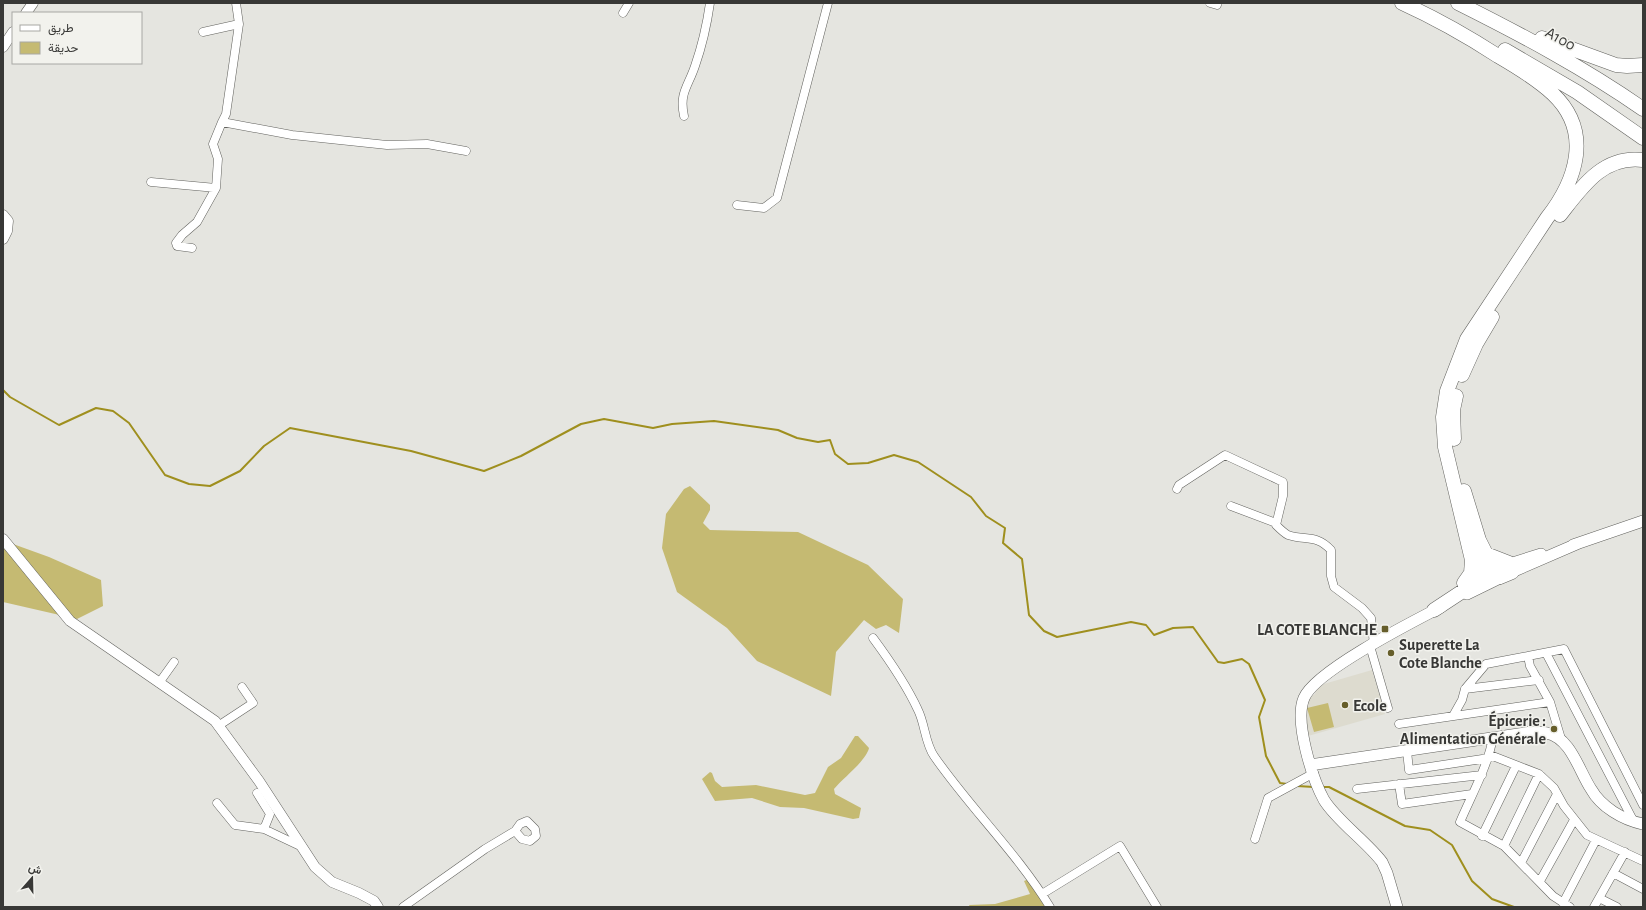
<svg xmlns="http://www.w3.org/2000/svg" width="1646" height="910" viewBox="0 0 1646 910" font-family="'Alegreya Sans',Vazirmatn,sans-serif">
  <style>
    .built { fill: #dddbcf }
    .green { fill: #c5ba72 }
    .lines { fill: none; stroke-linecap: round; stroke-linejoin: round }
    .stream { stroke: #9f8f1e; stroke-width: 2 }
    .minor-casing { stroke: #62625e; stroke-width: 9 }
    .tertiary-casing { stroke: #62625e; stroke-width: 11 }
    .secondary-casing { stroke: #62625e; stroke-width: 12 }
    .motorway-casing { stroke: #62625e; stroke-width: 15 }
    .minor { stroke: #fff; stroke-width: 8 }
    .tertiary { stroke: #fff; stroke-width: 10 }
    .secondary { stroke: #fff; stroke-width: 11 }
    .motorway { stroke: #fff; stroke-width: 14 }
    .poi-dot { fill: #665e2b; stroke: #f2f2ed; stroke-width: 1.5 }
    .labels { text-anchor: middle; stroke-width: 3; stroke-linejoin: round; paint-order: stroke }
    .street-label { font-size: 16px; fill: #383836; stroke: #f2f2ed }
    .poi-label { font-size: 16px; font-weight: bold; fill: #383836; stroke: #f2f2ed; text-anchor: end }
  </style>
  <rect width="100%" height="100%" fill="#e5e5e0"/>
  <path class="built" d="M1372,670l13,44 -77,22 -3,-19 5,-20 5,-3 2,-8z"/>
  <path class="green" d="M690,486l20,19v5l-7,13 7,7 88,2 70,33 35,34 -4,34 -13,-8 -10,4 -12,-9 -28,32 -5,44 -74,-35 -30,-33 -50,-36 -15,-44 4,-34 18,-25z
    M3,533l10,11 36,13 52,23 2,26 -26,13 -74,-17z
    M1328,703l6,24 -20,5 -7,-24z
    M855,736h3l11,12c-3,13 -26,30 -35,41l1,5 26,14 -2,10 -6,1 -49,-11 -24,-1 -28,-9 -37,3 -13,-22 8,-7 2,1 3,8 7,6 34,-2 49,10 10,-2 13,-26 13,-9z
    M1029,879l19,28h-78l-1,-2 26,-1 35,-10 -6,-13z"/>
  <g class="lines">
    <path class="stream" d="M3,390l7,7 49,28 37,-17 17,3 16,12 36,52 24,9 21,2 30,-15 24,-25 26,-18 121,23 73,20 37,-15 60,-32 23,-5 49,9 19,-4 42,-3 64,9 19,8 21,4 12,-2 5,14 13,10 20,-1 26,-8 24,7 53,35 15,19 19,12 -2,15 19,16 7,56 15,16 13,6 74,-15 15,3 8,10 19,-7 20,-1 25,35 6,1 18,-4 7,5 16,36 -6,17 7,39 14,27 7,1
      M1297,786l17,1
      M1323,787h6l76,39 25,4 22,15 20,36 20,18 22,8"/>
    <g class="minor-casing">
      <path id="minor" d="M236,3l3,21 -13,90 -4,8 70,13 95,10 40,-1 39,7
        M1210,3l7,2
        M623,13l6,-10
        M203,32l36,-8
        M684,116c-5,-23 4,-29 11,-50 7,-20 12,-42 15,-63
        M151,182l65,6
        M737,205l27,3 13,-10 51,-195
        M192,248l-15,-2 -1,-3 6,-8 15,-13 19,-34 2,-29 -5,-15 9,-22
        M1177,489l2,-4 46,-30 58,27v14l-7,29c3,3 8,8 12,10 18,6 28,-1 43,15v26l3,11 28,21 9,10 3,26
        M1231,506l45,17
        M873,638c17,23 33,46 45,72 7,14 7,33 16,46 36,52 83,97 116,151
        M1370,646l18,62
        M1546,653l88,169
        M159,683l15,-21
        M1465,689l74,-9
        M1453,716l9,-16 3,-11 21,-25 42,-8
        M1399,724l151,-22
        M218,726l35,-23 -11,-16
        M1493,738c-6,30 -21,56 -33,84l44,24 49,50 17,11
        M1562,742l-12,-40 -20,-36 -2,-10 36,-7 79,156
        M1407,751l2,19 80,-12
        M1490,755l49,19 15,14 10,18 23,29 56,26
        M1399,784l3,20 70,-10
        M1357,789l125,-14
        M257,793l13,21 -6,15
        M217,803l18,22 29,4 36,17
        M527,821l8,8 1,7 -6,5 -8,-2 -7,-8 5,-7z
        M1482,836l34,-70
        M1255,839l13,-41 46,-25
        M1504,846l35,-72
        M1521,863l36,-69
        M1613,873l30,16
        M1540,881l34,-61
        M1042,894l78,-48 37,61
        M1599,898l18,9
        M1563,903l33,-63
        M403,907l82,-58 30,-18
        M1594,907l31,-55"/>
    </g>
    <g class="tertiary-casing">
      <path id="tertiary" d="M26,13l7,-10
        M3,47l10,-15
        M3,215l5,6 -1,10 -4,8
        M3,539l67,82 145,100 44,60 56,86 17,15 27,11 15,8 4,6"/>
    </g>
    <g class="secondary-casing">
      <path id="secondary" d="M1573,545l70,-24
        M1481,573l60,-19
        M1467,594l45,-22 67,-29
        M1310,765l221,-33c5,0 11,0 16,1 24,5 32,38 44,56 10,18 32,31 52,35
        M1397,907l-10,-34 -5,-11c-16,-21 -45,-41 -58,-62 -12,-22 -30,-79 -20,-102 11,-27 108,-76 137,-91"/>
    </g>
    <g class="motorway-casing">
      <path id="motorway" d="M1402,3c33,15 65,33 96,53 19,11 39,23 55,38 40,38 23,87 -6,124l-80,121 -20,52 -4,26 2,30 27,113 -1,13 -7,10
        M1458,3c64,32 126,65 185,106
        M1542,38l74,27 11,1 16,-1
        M1505,50l72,42 66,46
        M1560,215c22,-28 43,-60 83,-55
        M1462,375l14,-31 16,-27
        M1454,439l-1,-29 3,-14
        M1464,491l15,49 7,14 23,9
        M1480,565l6,7 14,5 12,-5
        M1434,610l38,-25 14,-13 -1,-12 -4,-14"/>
    </g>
    <use href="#minor" class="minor"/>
    <use href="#tertiary" class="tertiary"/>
    <use href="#secondary" class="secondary"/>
    <use href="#motorway" class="motorway"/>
  </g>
  <g class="poi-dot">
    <rect x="1381" y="625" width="8" height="8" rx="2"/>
    <circle cx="1391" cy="653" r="4"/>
    <circle cx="1345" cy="705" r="4"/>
    <circle cx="1554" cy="729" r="4"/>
  </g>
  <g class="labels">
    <g class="street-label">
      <text transform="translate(1561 38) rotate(29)" y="6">A100</text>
    </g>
    <g class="poi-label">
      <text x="1377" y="635">LA COTE BLANCHE</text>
      <text x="1399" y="650" text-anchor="start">Superette La<tspan x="1399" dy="18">Cote Blanche</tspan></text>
      <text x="1353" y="711" text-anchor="start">Ecole</text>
      <text x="1546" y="726">Épicerie :<tspan x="1546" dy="18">Alimentation Générale</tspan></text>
    </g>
  </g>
  <rect width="1646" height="910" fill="none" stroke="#383836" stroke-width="8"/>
  <rect x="12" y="12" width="130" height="52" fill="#f2f2ed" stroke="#a8a8a4"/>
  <rect x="20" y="25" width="20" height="6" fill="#ffffff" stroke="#a8a8a4"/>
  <text x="48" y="32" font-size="12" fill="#383836">طريق</text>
  <rect x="20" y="42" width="20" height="12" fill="#c5ba72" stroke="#a8a8a4"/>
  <text x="48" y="52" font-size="12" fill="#383836">حديقة</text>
  <g transform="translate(32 878) rotate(20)" stroke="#f2f2ed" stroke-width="3" paint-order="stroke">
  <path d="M0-3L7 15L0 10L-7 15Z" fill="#383836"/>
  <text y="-6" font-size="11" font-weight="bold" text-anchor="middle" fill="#383836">ش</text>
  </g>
</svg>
